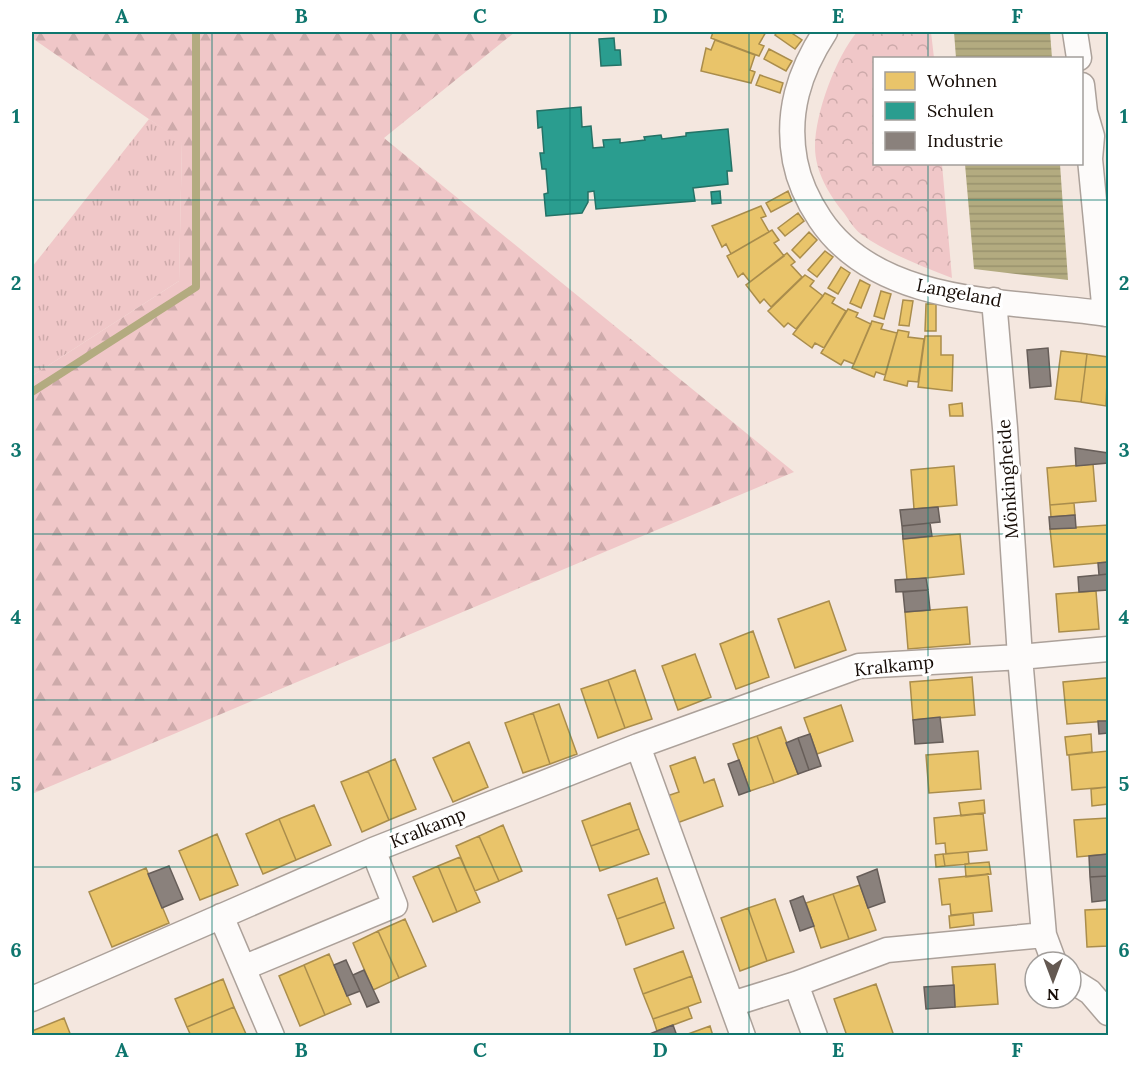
<svg xmlns="http://www.w3.org/2000/svg" width="1140" height="1067" viewBox="0 0 1140 1067" font-family="Lora,serif">
  <style>
    .grass { fill: url(#grass-tufts) }
    .forest { fill: url(#forest-firs) }
    .park { fill: url(#park-crowns) }
    .water { fill: url(#water-rules) }
    .homes { fill: #e9c46a; stroke: #aa8d4c; stroke-width: 1.5 }
    .schools { fill: #2a9d8f; stroke: #247266; stroke-width: 1.5 }
    .industry { fill: #8a817c; stroke: #675e59; stroke-width: 1.5 }
    .lines { fill: none; stroke-linecap: round; stroke-linejoin: round }
    .stream { stroke: #b3ab80; stroke-width: 8 }
    .street-casing { stroke: #aca19a; stroke-width: 27 }
    .street { stroke: #fdfbfa; stroke-width: 24 }
    .grid { fill: none; stroke: #0f766e; stroke-width: 1.5; stroke-opacity: 0.55 }
    .labels { text-anchor: middle; stroke-width: 6; stroke-linejoin: round; paint-order: stroke }
    .street-label { font-size: 18px; fill: #160c06; stroke: #fff }
    .neatline { fill: none; stroke: #0f766e; stroke-width: 2 }
    .grid-label { font-size: 20px; text-anchor: middle; font-weight: bold; fill: #0f766e }
  </style>
  <defs>
    <pattern id="grass-tufts" width="24" height="20" patternUnits="userSpaceOnUse" patternTransform="scale(1.5)"><rect width="24" height="20" fill="#f0c7c8"/><path d="M3 7l-1-3M5 7V3M7 7l1-3M15 17l-1-3M17 17v-4M19 17l1-3" fill="none" stroke="#cdaaaa"/></pattern>
    <pattern id="forest-firs" width="22" height="20" patternUnits="userSpaceOnUse" patternTransform="scale(1.5)"><rect width="22" height="20" fill="#f0c7c8"/><path d="M5 1l3.5 6h-7zM16 11l3.5 6h-7z" fill="#cdaaaa"/></pattern>
    <pattern id="park-crowns" width="20" height="18" patternUnits="userSpaceOnUse" patternTransform="scale(1.5)"><rect width="20" height="18" fill="#f0c7c8"/><path d="M2 6a3 3 0 1 1 6 0M12 15a3 3 0 1 1 6 0" fill="none" stroke="#cdaaaa"/></pattern>
    <pattern id="water-rules" width="6" height="5" patternUnits="userSpaceOnUse" patternTransform="scale(1.5)"><rect width="6" height="5" fill="#b3ab80"/><path d="M0 2.5h6" fill="none" stroke="#99926d"/></pattern>
  </defs>
  <rect width="100%" height="100%" fill="#f4e7df"/>
  <path class="grass" d="M149,119l33,22 -3,140 -147,95v-109z"/>
  <path class="forest" d="M32,32h483l-131,106 410,334 -762,322v-418l147,-95 3,-139 -150,-104z"/>
  <path class="park" d="M857,32h74l3,26h-60v106h68l10,114c-30,-12 -64,-24 -91,-44 -7,-5 -12,-14 -17,-21 -15,-18 -29,-42 -29,-66 0,-34 21,-90 42,-115z"/>
  <path class="water" d="M954,32h96l2,26h-96z
    M965,164h95l8,116 -94,-11z"/>
  <path class="homes" d="M713,32h53l-7,12 5,2 -5,10 -48,-18z
    M777,32h13l12,8 -7,9 -20,-14z
    M715,40l40,15 -5,15 5,2 -4,11 -50,-12 5,-23 5,2z
    M769,49l23,12 -6,10 -22,-12z
    M760,75l23,8 -3,10 -24,-8z
    M788,191l4,10 -21,11 -5,-9z
    M761,206l5,10 -5,2 8,14 -38,22 -5,-10 -4,3 -10,-21z
    M798,213l6,8 -19,15 -7,-8z
    M772,230l7,10 -5,3 10,13 -34,26 -7,-9 -5,4 -11,-21z
    M809,232l8,8 -17,18 -8,-8z
    M825,251l8,6 -16,20 -9,-7z
    M787,253l8,9 -4,3 11,12 -31,30 -7,-8 -4,4 -14,-18z
    M841,267l9,6 -12,21 -10,-6z
    M805,275l9,6 -4,5 13,10 -27,33 -8,-6 -4,4 -16,-16z
    M860,280l10,5 -9,23 -11,-5z
    M881,291l10,3 -7,25 -10,-3z
    M825,293l10,5 -3,5 14,8 -22,37 -9,-5 -3,5 -19,-14z
    M903,300l10,1 -4,25 -10,-1z
    M926,304h10v27h-11z
    M848,309l10,4 -2,4 15,7 -17,40 -10,-4 -3,5 -20,-12z
    M872,321l11,3 -2,5 16,4 -12,42 -9,-3 -2,5 -22,-9z
    M898,330l11,2 -1,5 16,2 -6,43 -10,-1 -1,5 -23,-6z
    M925,336h16v19h12l-1,36 -34,-4z
    M1061,351l26,3 -6,48 -26,-3z
    M1087,354l21,3 -2,49 -25,-4z
    M962,403l1,13h-13l-1,-11z
    M1093,464l3,37 -46,4 -3,-37z
    M954,466l3,39 -43,4 -3,-39z
    M1074,503l1,12 -24,2 -1,-12z
    M1108,525v37l-54,5 -4,-38z
    M960,534l4,40 -57,6 -4,-41z
    M1096,591l3,38 -40,3 -3,-38z
    M829,601l17,49 -51,18 -17,-49z
    M967,607l3,37 -62,5 -3,-37z
    M753,631l16,46 -33,12 -16,-45z
    M695,654l16,43 -33,13 -16,-44z
    M635,670l17,49 -27,9 -17,-48z
    M972,677l3,38 -62,5 -3,-38z
    M1105,678h3v43l-41,3 -4,-42z
    M608,680l17,48 -27,10 -17,-49z
    M559,704l18,50 -27,10 -17,-51z
    M841,705l12,36 -36,13 -13,-36z
    M533,713l17,51 -27,9 -18,-50z
    M781,727l17,47 -24,9 -17,-47z
    M1091,734l1,18 -25,3 -2,-18z
    M757,736l17,47 -24,8 -17,-47z
    M469,742l19,45 -35,15 -20,-44z
    M978,751l3,38 -52,4 -3,-38z
    M1108,751v36l-36,3 -3,-35z
    M695,757l9,26 10,-4 9,27 -46,17 -10,-27 12,-4 -9,-26z
    M395,759l21,50 -27,11 -21,-49z
    M368,771l21,49 -27,12 -21,-50z
    M1108,787v17l-16,2 -1,-17z
    M984,800l1,13 -24,3 -2,-13z
    M630,803l9,26 -48,17 -9,-25z
    M314,805l17,40 -35,15 -17,-41z
    M983,813l4,37 -41,4 -1,-11 -9,1 -2,-26z
    M1108,818v36l-31,3 -3,-37z
    M279,819l17,41 -33,14 -17,-40z
    M503,825l19,46 -23,10 -20,-45z
    M639,829l10,25 -49,17 -9,-25z
    M217,834l21,51 -38,15 -21,-49z
    M479,836l20,45 -24,10 -19,-45z
    M968,852l1,12 -24,2 -2,-12z
    M943,854l2,12 -9,1 -1,-12z
    M460,857l20,45 -23,10 -19,-46z
    M989,862l2,12 -25,3 -1,-13z
    M438,866l19,46 -24,10 -20,-45z
    M146,868l23,55 -57,24 -23,-55z
    M988,874l4,37 -41,4 -1,-11 -8,1 -3,-26z
    M657,878l8,24 -48,17 -9,-24z
    M860,885l16,45 -27,9 -16,-45z
    M833,894l16,45 -28,9 -15,-45z
    M775,899l19,53 -27,9 -19,-53z
    M665,902l9,26 -48,17 -9,-26z
    M748,908l19,53 -27,10 -19,-53z
    M1108,909v37l-21,1 -2,-37z
    M973,913l1,12 -24,3 -1,-12z
    M405,919l21,47 -27,12 -21,-47z
    M378,931l21,47 -26,12 -20,-47z
    M683,951l9,25 -49,18 -9,-25z
    M329,954l22,50 -26,11 -21,-50z
    M995,964l3,40 -43,3 -3,-40z
    M304,965l21,50 -25,11 -21,-50z
    M692,976l9,26 -48,17 -10,-25z
    M223,979l11,28 -47,20 -12,-28z
    M876,984l18,52h-47l-13,-37z
    M234,1007l12,27 -55,2 -4,-9z
    M688,1007l4,11 -35,13 -4,-12z
    M64,1018l7,18h-39v-5z
    M710,1026l3,10h-29l4,-2z"/>
  <path class="schools" d="M614,38l1,12h5l1,15 -20,1 -2,-27z
    M581,107l1,20 9,-1 2,22 11,-1 -1,-7 17,-1v4l25,-3 -1,-3 17,-2 1,4 24,-3v-3l42,-4 4,42h-5l1,13 -35,4 2,13 -99,8 -2,-18 -6,1v10l-6,11 -36,3 -2,-22 4,-1 -2,-24h-4l-2,-16h4l-2,-26 -4,1 -1,-17z
    M720,191l1,12 -9,1 -1,-12z"/>
  <path class="industry" d="M1048,348l3,38 -21,2 -3,-38z
    M1075,448l33,5v10l-32,3z
    M938,507l2,15 -38,4 -2,-16z
    M1075,515l1,13 -26,1 -1,-12z
    M930,523l2,13 -29,3 -1,-13z
    M1108,562v12l-9,1 -1,-12z
    M1108,574v16l-29,2 -1,-15z
    M926,578l2,12 -32,2 -1,-12z
    M928,590l2,20 -25,2 -2,-20z
    M940,717l3,25 -28,2 -2,-24z
    M1098,721h10v12l-9,1z
    M810,734l11,32 -12,4 -11,-32z
    M798,738l11,32 -11,4 -12,-31z
    M739,760l11,31 -11,4 -11,-31z
    M1108,854v22l-18,1 -1,-21z
    M169,866l14,33 -21,9 -14,-34z
    M877,869l8,33 -17,6 -11,-31z
    M1108,876v24l-16,2 -2,-25z
    M803,896l11,30 -14,5 -10,-30z
    M346,960l14,31 -13,5 -13,-31z
    M364,970l15,32 -12,5 -14,-32z
    M954,985l1,22 -29,2 -2,-22z
    M673,1025l4,11h-32l12,-5z"/>
  <g class="lines">
    <path class="stream" d="M32,392l164,-105v-255"/>
    <g class="street-casing">
      <path id="street" d="M825,32c-26,40 -39,81 -30,129 4,21 13,40 25,58 59,89 194,81 288,95
        M1075,32l4,26
        M1082,85l3,27 7,24 -2,23 15,155
        M994,300l11,128 15,229 24,278 10,27
        M638,746l105,290
        M221,916l51,120
        M243,968l152,-63 -22,-55
        M1071,980l19,12 18,21
        M796,984l19,52
        M32,999l341,-149 265,-104 221,-80 161,-9 88,-8
        M732,1004l64,-20 91,-34 157,-15"/>
    </g>
    <use href="#street" class="street"/>
  </g>
  <path class="grid" d="M212,32v1004M391,32v1004M570,32v1004M749,32v1004M928,32v26M928,164v872M32,200h1076M32,367h1076M32,534h1076M32,700h1076M32,867h1076"/>
  <g class="labels">
    <g class="street-label">
      <text transform="translate(959 293) rotate(11)" y="6">Langeland</text>
      <text transform="translate(1008 479) rotate(-94)" y="6">Mönkingheide</text>
      <text transform="translate(894 666) rotate(-6)" y="6">Kralkamp</text>
      <text transform="translate(428 828) rotate(-22)" y="6">Kralkamp</text>
    </g>
  </g>
  <rect width="1140" height="1067" fill="none" stroke="#ffffff" stroke-width="66"/>
  <rect x="873" y="57" width="210" height="108" fill="#ffffff" stroke="#a29e9b" stroke-width="1.5"/>
  <rect x="885" y="72" width="30" height="18" fill="#e9c46a" stroke="#a29e9b" stroke-width="1.5"/>
  <text x="927" y="87" font-size="18" fill="#160c06">Wohnen</text>
  <rect x="885" y="102" width="30" height="18" fill="#2a9d8f" stroke="#a29e9b" stroke-width="1.5"/>
  <text x="927" y="117" font-size="18" fill="#160c06">Schulen</text>
  <rect x="885" y="132" width="30" height="18" fill="#8a817c" stroke="#a29e9b" stroke-width="1.5"/>
  <text x="927" y="147" font-size="18" fill="#160c06">Industrie</text>
  <g transform="translate(1053 980) rotate(180)"><circle r="28" fill="#ffffff" stroke="#a29e9b" stroke-width="1.5"/>
  <path d="M0-4.5L10 22L0 15L-10 22Z" fill="#645952"/>
  <text y="-9" font-size="16" font-weight="bold" text-anchor="middle" fill="#160c06">N</text>
  </g>
  <rect x="33" y="33" width="1074" height="1001" class="neatline"/>
  <g class="grid-label">
    <text x="122" y="23">A</text>
    <text x="301" y="23">B</text>
    <text x="480" y="23">C</text>
    <text x="660" y="23">D</text>
    <text x="838" y="23">E</text>
    <text x="1017" y="23">F</text>
    <text x="16" y="123">1</text>
    <text x="1124" y="123">1</text>
    <text x="16" y="290">2</text>
    <text x="1124" y="290">2</text>
    <text x="16" y="457">3</text>
    <text x="1124" y="457">3</text>
    <text x="16" y="624">4</text>
    <text x="1124" y="624">4</text>
    <text x="16" y="791">5</text>
    <text x="1124" y="791">5</text>
    <text x="16" y="957">6</text>
    <text x="1124" y="957">6</text>
    <text x="122" y="1057">A</text>
    <text x="301" y="1057">B</text>
    <text x="480" y="1057">C</text>
    <text x="660" y="1057">D</text>
    <text x="838" y="1057">E</text>
    <text x="1017" y="1057">F</text>
  </g>
</svg>
